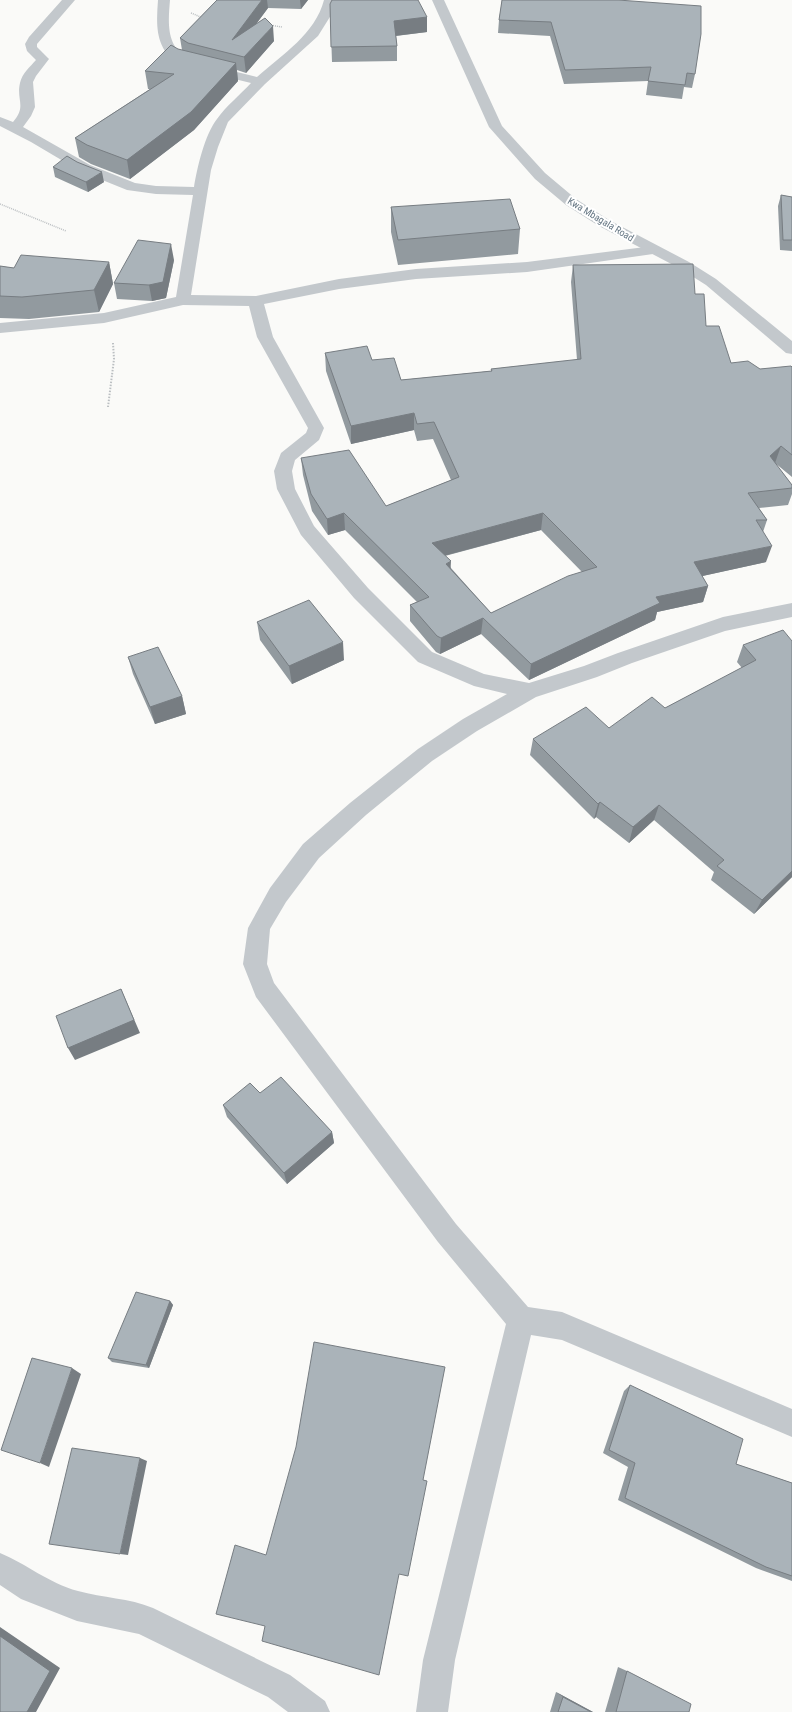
<svg xmlns="http://www.w3.org/2000/svg" width="792" height="1712" viewBox="0 0 792 1712" font-family="'Roboto Condensed',sans-serif">
  <style>
    .lines { fill: none; stroke-linecap: round; stroke-linejoin: round }
    .path-far1 { stroke: #bbbfc2; stroke-width: 1.5; stroke-dasharray: 1 1; stroke-linecap: butt }
    .path { stroke: #bbbfc2; stroke-width: 2; stroke-dasharray: 1.5 1.5; stroke-linecap: butt }
    .minor { fill: #c3c8cc; fill-rule: evenodd }
    .tertiary { fill: #c3c8cc; fill-rule: evenodd }
    .wall { fill: #929a9f; fill-rule: evenodd }
    .shaded-wall { fill: #777d82 }
    .building { fill: #aab3b9; stroke: #777d82; fill-rule: evenodd }
    .labels { text-anchor: middle; stroke-width: 4; stroke-linejoin: round; paint-order: stroke }
    .far-street-label { font-size: 10px; fill: #657683; stroke: #fff }
  </style>
  <rect width="100%" height="100%" fill="#fafaf8"/>
  <g class="lines">
    <path class="path-far1" d="M191,13l12,5
      M269,25l13,2
      M0,204l66,27"/>
    <path class="path" d="M108,407l6,-48 -1,-16"/>
    <path class="minor" d="M62,0h13l-38,44v3l12,12 -13,17 -3,6 2,25 -4,9 -8,11 67,38 45,18 21,3 38,1c3,-19 11,-53 23,-68 9,-13 23,-24 34,-36l-70,-17c-26,-16 -25,-39 -23,-66h12c-2,24 -4,46 19,60l68,17c26,-23 58,-43 67,-77h12l-3,12 -15,24 -53,48 -37,38 -10,25 -7,23 -20,125 65,1 83,-17 77,-10 111,-7 126,-16 5,1 2,3 -2,3 -5,1 -126,18 -111,7 -77,10 -75,15 9,33 51,91 -5,12 -24,20 -3,11 3,18 19,37 54,62 64,64 52,22 45,9 55,-17 34,-13 105,-36 69,-14v14l-67,14 -93,32 -35,14 -61,20 -59,34 -45,30 -66,54 -47,43 -33,44 -16,27 -3,35 7,19 182,241 72,83 34,5 230,97v28l-230,-97 -31,-5 -76,325 -7,52h-32l7,-52 83,-336 -68,-82 -182,-245 -13,-33 5,-36 22,-40 33,-44 47,-41 68,-54 45,-30 44,-25 -33,-8 -56,-24 -64,-64 -53,-63 -24,-46 -3,-18 7,-18 25,-20 2,-5 -51,-91 -8,-31 -66,-1 -79,18 -104,10v-10l104,-10 72,-16 17,-102 -37,-1 -29,-4 -47,-19 -49,-29 -31,-16v-9l13,5c14,-16 3,-22 7,-39 2,-10 10,-16 16,-23l-9,-9 -2,-7 4,-7z
      M0,1553c27,11 48,30 78,38 25,7 51,7 75,17l137,67 35,26 5,11h-42l-20,-15 -129,-63 -62,-13 -56,-22 -21,-14z"/>
    <path class="tertiary" d="M432,0h12l58,126 43,47 31,26 33,21 80,42 27,17 76,62v13l-6,-1 -80,-68 -27,-17 -80,-42 -33,-21 -31,-26 -46,-52z"/>
  </g>
  <path class="wall" d="M217,0h91l-7,9 -33,-1 -11,15 17,18 -28,32 -9,-3 1,11 -44,49 -64,49 -39,-15 -12,-7 -4,-19 75,-49h-2l-3,-18 37,-21 -2,-12z
    M502,0l193,74 -3,14 -8,-1 -2,12 -36,-4 2,-14 -84,3 -14,-48 -52,-3 1,-13z
    M330,4l97,13v15l-31,4 1,10v15l-65,1z
    M53,167l51,15 -16,10 -33,-15z
    M781,195l11,2v54l-12,-1 -2,-44z
    M391,207l129,22 -2,25 -120,11 -7,-33z
    M174,260l-8,38 -14,3 -35,-2 -3,-16z
    M109,262l4,22 -14,28 -70,7 -29,-1v-52l14,2z
    M573,265l122,29 11,32 25,37 29,6 32,-2v110l-17,-14 17,22v9l-4,11 -29,3 8,12 -4,12 3,30 -64,14 6,10 -5,16 -46,10 -2,8 -126,60 -48,-46 -41,20 -4,-2 -26,-31v-16l7,-3 -72,-72 -17,5 -16,-24 -9,-36 -2,-17 85,48 65,-26 -18,-41 -16,2 -3,-11 -63,14 -25,-73 -1,-18 47,7 29,20 90,-9v-2l86,-9 -6,-78zM541,530l41,42 -91,41 -40,-45 -6,-12z
    M257,622l87,38 -52,24 -32,-44z
    M792,641v236l-38,37 -43,-34 3,-8 -60,-52 -25,23 -33,-26 -2,2 -64,-64 3,-16 76,-11 56,-20 77,-40 -5,-6 6,-17z
    M128,657l54,39 4,18 -31,10 -22,-50z
    M223,1105l109,27 2,11 -47,41 -60,-67z
    M170,1301l3,4 -24,63 -37,-6 -4,-4z
    M630,1385l106,79 56,19v98l-36,-13 -138,-68 10,-33 -25,-14 21,-62z
    M618,1667l9,4 62,41h-84z
    M556,1692l37,20h-43z"/>
  <path class="shaded-wall" d="M262,0h5l1,8 -35,47 -1,-15z
    M300,0h8l-7,9z
    M427,17v15l-33,4v-15z
    M273,26l1,15 -28,32 -2,-16z
    M236,63l2,18 -44,49 -64,49 -3,-19z
    M102,172l2,10 -16,10 -2,-10z
    M171,244l3,16 -8,38 -14,3 -3,-16z
    M109,262l4,22 -14,28 -5,-22z
    M414,413v17l-63,14v-18z
    M781,446l-6,17 -5,-7z
    M344,513l1,17 -17,5 -1,-16z
    M543,513l-2,17 -109,29v-16z
    M772,546l-6,16 -77,17 5,-17z
    M451,561l-1,17 -4,-14z
    M708,586l-5,16 -46,10 -2,8 -126,60 2,-16 125,-67z
    M483,618l-2,16 -41,20 1,-16z
    M343,642l1,18 -52,24 -3,-18z
    M182,696l4,18 -31,10 -5,-17z
    M600,802l-4,15 -2,2 4,-15z
    M659,805l-5,15 -25,23 4,-16z
    M792,871v6l-38,37 8,-14z
    M121,989l19,44 -65,27 -7,-12z
    M332,1132l2,11 -47,41 -3,-11z
    M170,1301l3,4 -24,63 -3,-3z
    M72,1368l9,6 -32,93 -9,-4z
    M140,1458l7,3 -19,94 -8,-1z
    M0,1627l60,41 -24,44h-9l-27,-76z
    M556,1692l37,20h-2l-28,-15z"/>
  <path class="building" d="M217,0h45l-30,40 33,-22 8,8 -29,31 -56,-14 -8,-5z
    M332,0h86l9,17 -33,4 3,25 -66,1 -1,-43z
    M502,0h116l83,6v28l-6,40 -8,-1 -2,12 -37,-4 3,-14 -86,3 -14,-48 -52,-2z
    M171,45l7,4 58,14 -45,49 -64,48 -40,-15 -12,-7 99,-64 -29,-3z
    M67,156l10,6 25,10 -16,10 -33,-15z
    M781,195l11,2v43h-9z
    M510,199l10,30 -122,11 -7,-33z
    M138,240l33,4 -8,38 -14,3 -35,-2z
    M21,255l88,7 -15,28 -72,7 -22,-1v-30l14,2z
    M693,264l2,30h9l2,32h13l12,37 17,-2 12,8 31,-3 1,1v88l-11,-9 -11,10 22,29v3l-44,5 19,27h-11l16,26 -78,16 14,24 -52,11 4,6 -129,61 -48,-46 -42,20 -4,-2 -27,-31 19,-8 -85,-84 -17,6 -16,-25 -10,-36 48,-8 37,56 73,-29 -25,-55 -17,2 -3,-11 -63,13 -26,-73 42,-7 5,14 22,-2 7,22 91,-9 -1,-2 90,-10 -8,-94zM543,513l54,54 -29,9 -77,37 -45,-49 5,-3 -19,-18z
    M309,600l34,42 -54,24 -32,-44z
    M783,630l9,11v230l-30,29 -45,-34 7,-6 -65,-55 -26,22 -33,-25 -2,2 -65,-65 53,-32 23,21 43,-31 13,11 91,-48 -13,-15z
    M158,647l24,49 -32,11 -22,-50z
    M121,989l13,31 -66,28 -12,-32z
    M281,1077l51,55 -48,41 -61,-68 27,-22 10,10z
    M136,1292l34,9 -24,64 -38,-7z
    M314,1342l131,25 -22,113 4,1 -19,95 -9,-2 -20,101 -117,-34 3,-15 -49,-12 19,-69 31,10 30,-108z
    M32,1358l40,10 -32,95 -39,-13z
    M630,1385l113,54 -7,25 56,19v93l-26,-9 -141,-69 10,-35 -26,-13z
    M72,1448l68,10 -20,96 -71,-10z
    M0,1636l50,35 -23,41h-27z
    M627,1671l64,33 -2,8h-73z
    M563,1697l28,15h-33z"/>
  <g class="labels">
    <g class="far-street-label">
      <text transform="translate(601 219) rotate(31)" y="4">Kwa Mbagala Road</text>
    </g>
  </g>
</svg>
